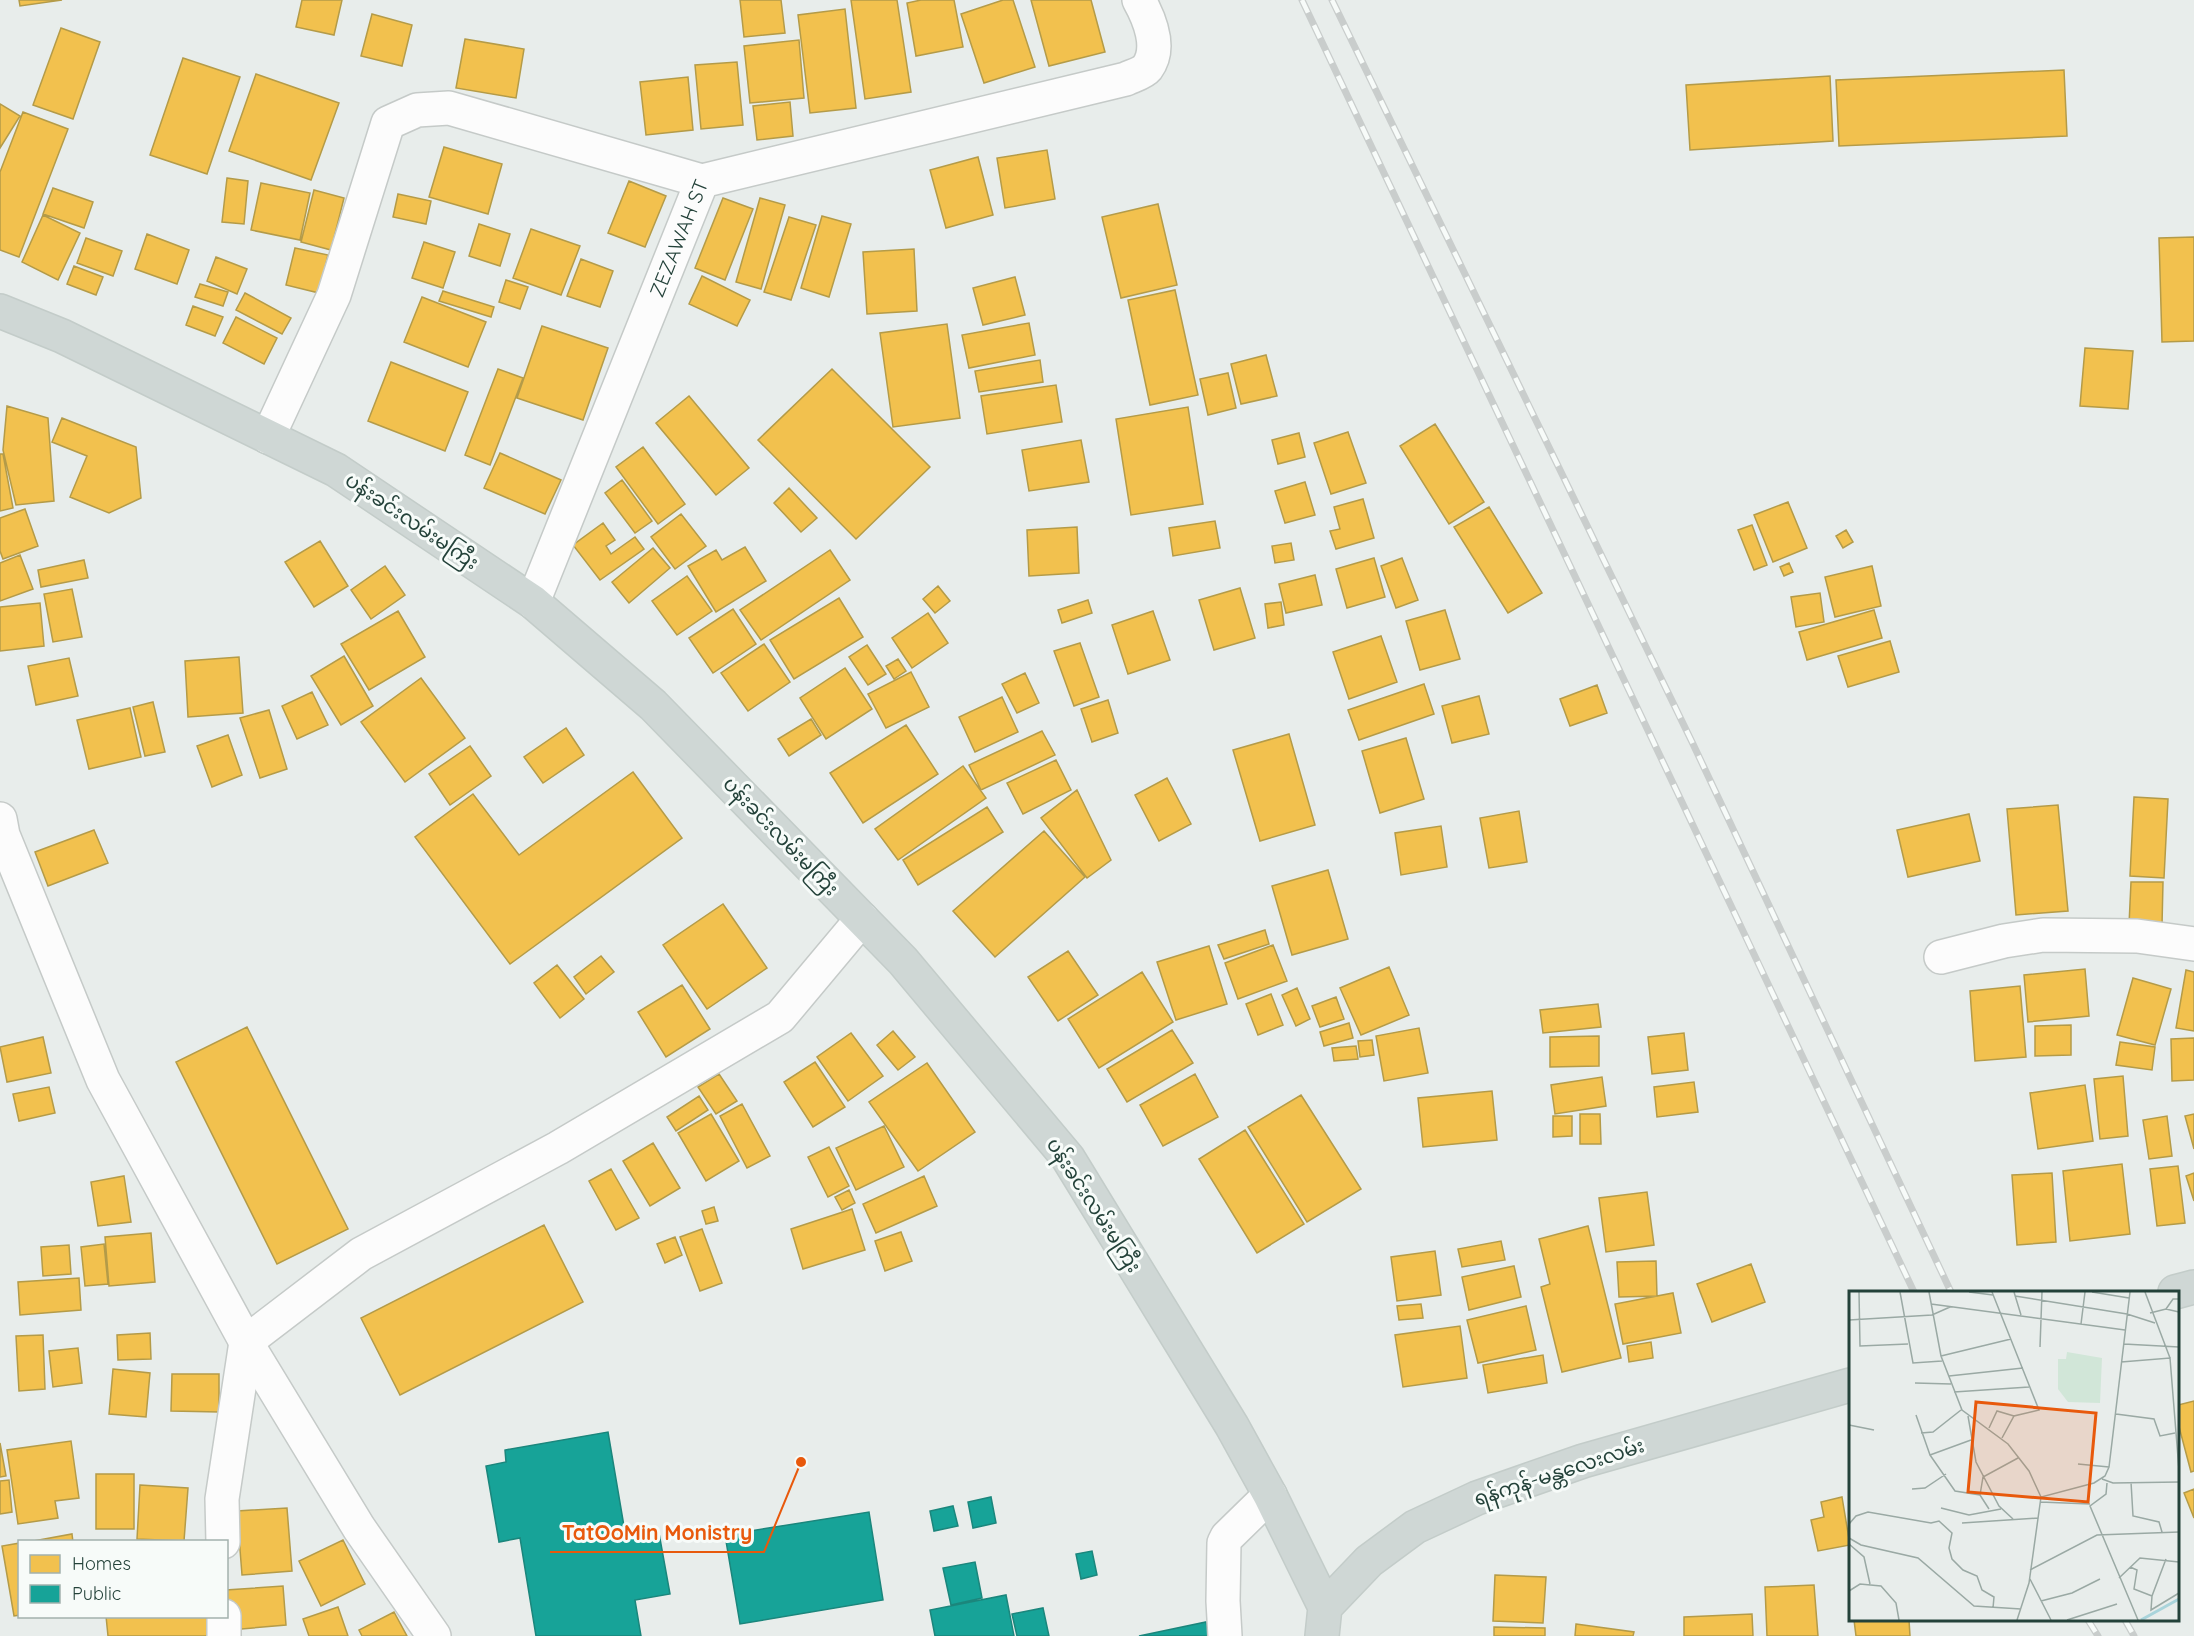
<svg xmlns="http://www.w3.org/2000/svg" width="2194" height="1636" viewBox="0 0 2194 1636" font-family="Quicksand,'Noto Sans Myanmar',sans-serif">
  <style>
    .homes { fill: #f2c14e; stroke: #b49b48; stroke-width: 1.5 }
    .public { fill: #17a398; stroke: #1b867c; stroke-width: 1.5 }
    .lines { fill: none; stroke-linecap: round; stroke-linejoin: round }
    .minor-casing { stroke: #c5cac8; stroke-width: 36 }
    .major-casing { stroke: #c3ccc9; stroke-width: 36 }
    .minor { stroke: #fcfcfc; stroke-width: 33 }
    .major { stroke: #cfd7d5; stroke-width: 33 }
    .rail-casing { stroke: #c9cdcc; stroke-width: 7 }
    .rail { stroke: #f7fbf9; stroke-width: 4.5; stroke-dasharray: 14; stroke-linecap: butt }
    .labels { text-anchor: middle; stroke-width: 6; stroke-linejoin: round; paint-order: stroke }
    .street-label { font-size: 20px; fill: #24423a; stroke: #f7fbf9 }
    .inset-river { fill: none; stroke: #a9d4db; stroke-width: 3 }
    .inset-road { fill: none; stroke: #9aa9a4; stroke-width: 1.5 }
    .view { fill: #e8590c; fill-opacity: 0.15; stroke: #e8590c; stroke-width: 3 }
    .inset-edge { fill: none; stroke: #24423a; stroke-width: 3 }
    .leader { fill: none; stroke: #e8590c; stroke-width: 2 }
    .callout-dot { fill: #e8590c; stroke: #f7fbf9; stroke-width: 2 }
    .callout-label { font-size: 21px; text-anchor: middle; font-weight: bold; fill: #e8590c; stroke: #f7fbf9; stroke-width: 6; stroke-linejoin: round; paint-order: stroke }
  </style>
  <rect width="100%" height="100%" fill="#e8edeb"/>
  <path class="homes" d="M19,0h43l-42,6z
    M302,0h40l-8,35 -38,-8z
    M740,0h41l4,33 -41,4z
    M851,0h46l14,92 -46,7z
    M921,0h33l9,47 -47,9 -9,-53z
    M1003,0h10l22,67 -51,16 -23,-69z
    M1031,0h60l14,52 -56,14z
    M845,9l11,99 -46,5 -12,-98z
    M372,14l40,11 -10,41 -41,-10z
    M61,28l39,14 -27,77 -40,-14z
    M465,39l59,10 -8,49 -60,-10z
    M799,40l5,58 -54,5 -6,-57z
    M183,58l57,19 -33,97 -57,-19z
    M737,62l6,63 -42,4 -6,-64z
    M2064,70l3,66 -228,10 -3,-66z
    M256,74l83,29 -28,77 -82,-29z
    M1830,76l3,65 -143,9 -4,-65z
    M688,77l5,53 -47,5 -6,-53z
    M790,102l3,34 -36,4 -4,-34z
    M0,104l20,12 -20,32z
    M23,112l45,17 -49,128 -19,-7v-78z
    M444,147l58,17 -14,50 -59,-17z
    M1047,150l8,49 -50,9 -8,-50z
    M978,157l15,58 -47,13 -16,-58z
    M227,178l21,3 -4,43 -22,-2z
    M629,181l37,15 -21,51 -37,-14z
    M261,183l49,10 -10,47 -49,-10z
    M53,188l40,14 -9,26 -41,-14z
    M314,190l30,8 -13,52 -30,-8z
    M398,194l33,7 -5,23 -33,-7z
    M723,198l30,11 -28,71 -30,-12z
    M760,198l25,7 -24,84 -25,-7z
    M1158,204l19,81 -56,13 -19,-81z
    M43,215l37,18 -22,47 -36,-18z
    M822,216l29,8 -22,73 -28,-9z
    M789,217l27,8 -25,75 -27,-8z
    M479,224l31,10 -10,32 -31,-10z
    M531,229l49,17 -19,49 -48,-17z
    M147,234l42,16 -12,34 -42,-15z
    M2194,237v104l-32,1 -3,-104z
    M86,238l36,13 -9,25 -36,-13z
    M424,242l31,10 -12,36 -31,-10z
    M295,248l33,7 -9,38 -33,-8z
    M914,249l3,62 -50,3 -4,-62z
    M216,257l31,12 -10,25 -30,-13z
    M581,259l32,12 -13,36 -33,-11z
    M74,266l29,11 -7,18 -29,-11z
    M702,276l48,24 -13,26 -48,-22z
    M1015,277l10,38 -42,10 -10,-37z
    M506,280l22,7 -8,22 -21,-7z
    M200,284l28,8 -5,14 -28,-9z
    M1175,290l23,105 -48,10 -22,-105z
    M443,291l51,16 -3,10 -52,-16z
    M245,293l46,25 -9,16 -46,-24z
    M422,297l64,25 -18,45 -64,-25z
    M193,306l30,11 -8,19 -29,-11z
    M236,317l41,21 -13,26 -41,-21z
    M1029,323l6,32 -66,13 -7,-33z
    M947,324l13,94 -67,9 -13,-94z
    M542,326l66,22 -25,72 -66,-22z
    M2085,348l48,3 -5,58 -48,-3z
    M1266,355l11,41 -36,8 -10,-40z
    M1040,360l3,22 -64,10 -4,-21z
    M391,362l77,30 -23,59 -77,-30z
    M498,369l25,9 -33,87 -25,-10z
    M832,369l98,98 -74,72 -98,-99z
    M1228,373l8,35 -28,7 -8,-36z
    M1056,385l6,37 -75,12 -6,-38z
    M689,396l60,72 -33,27 -60,-72z
    M7,406l41,12 6,83 -38,4 -13,-55z
    M1188,407l15,97 -72,11 -15,-96z
    M62,418l74,29 5,51 -32,15 -39,-16 17,-41 -35,-14z
    M1435,424l49,78 -35,22 -49,-78z
    M1348,432l18,51 -35,11 -17,-51z
    M1299,433l6,24 -27,7 -6,-24z
    M1081,440l8,42 -60,9 -7,-41z
    M643,447l42,57 -27,20 -42,-57z
    M500,453l61,27 -16,34 -61,-26z
    M0,454h3l10,54 -13,3z
    M622,480l30,41 -17,12 -30,-40z
    M1305,482l10,33 -30,8 -10,-32z
    M789,488l28,30 -16,14 -27,-29z
    M1363,499l11,39 -38,11 -6,-18 10,-2 -6,-22z
    M1788,502l19,46 -34,14 -19,-47z
    M1489,507l53,86 -34,20 -54,-86z
    M25,509l13,37 -35,13 -3,-8v-33z
    M681,514l25,32 -31,23 -24,-32z
    M1215,521l5,27 -47,8 -4,-28z
    M603,523l12,17 -9,6 5,8 24,-17 9,12 -44,31 -27,-35z
    M1752,525l15,40 -13,5 -16,-40z
    M1077,527l2,46 -50,3 -2,-46z
    M1846,530l7,12 -10,6 -7,-12z
    M320,541l28,45 -34,21 -29,-45z
    M1291,543l3,17 -19,3 -3,-17z
    M745,547l21,34 -50,31 -28,-46 28,-16 6,10z
    M653,548l17,20 -41,35 -17,-21z
    M830,550l20,30 -89,60 -21,-30z
    M20,555l13,34 -33,12v-38z
    M1374,558l11,39 -38,11 -11,-39z
    M1402,558l16,42 -22,8 -15,-42z
    M84,560l4,18 -47,9 -3,-17z
    M1789,563l4,9 -9,4 -4,-9z
    M385,566l20,29 -34,24 -20,-29z
    M1872,566l9,40 -46,11 -10,-40z
    M1315,575l7,30 -36,8 -7,-29z
    M687,576l25,35 -35,24 -25,-34z
    M938,586l12,15 -15,12 -12,-14z
    M1240,588l15,50 -41,12 -15,-50z
    M72,589l10,48 -29,5 -9,-48z
    M1820,593l4,29 -28,5 -5,-30z
    M839,598l24,39 -69,42 -24,-39z
    M1088,600l4,13 -30,10 -4,-13z
    M1281,602l3,23 -16,3 -3,-24z
    M40,603l4,43 -44,5v-44z
    M733,609l23,35 -43,29 -24,-35z
    M1445,610l15,49 -40,11 -14,-49z
    M1874,610l8,28 -75,22 -8,-28z
    M398,611l27,46 -56,33 -28,-46z
    M1153,611l17,49 -42,14 -16,-49z
    M928,613l20,30 -36,25 -20,-30z
    M1381,636l16,46 -48,17 -16,-47z
    M1890,641l9,31 -51,15 -10,-31z
    M1080,643l19,54 -25,9 -20,-55z
    M764,644l26,38 -42,29 -27,-38z
    M867,645l19,29 -18,11 -19,-28z
    M344,656l29,50 -32,19 -30,-49z
    M239,657l4,56 -55,4 -3,-56z
    M69,658l9,38 -42,9 -8,-39z
    M898,659l8,12 -12,8 -8,-13z
    M845,668l27,41 -46,30 -26,-41z
    M911,672l18,35 -43,21 -18,-34z
    M1025,673l14,30 -22,10 -15,-29z
    M421,678l44,60 -60,44 -44,-60z
    M1424,684l10,30 -75,26 -11,-30z
    M1597,685l10,28 -37,13 -10,-27z
    M312,692l16,33 -31,14 -15,-33z
    M1479,696l10,38 -37,9 -10,-37z
    M1002,697l16,35 -43,20 -16,-35z
    M1108,700l10,33 -26,9 -11,-33z
    M153,702l12,50 -20,4 -12,-49z
    M130,708l11,49 -52,12 -12,-49z
    M269,710l18,59 -27,9 -20,-60z
    M811,719l10,16 -32,21 -11,-17z
    M906,725l32,49 -75,49 -33,-50z
    M566,728l18,27 -41,28 -19,-26z
    M1042,731l13,24 -74,35 -12,-25z
    M1289,734l26,91 -55,16 -27,-91z
    M228,735l14,40 -30,12 -15,-41z
    M1406,738l18,61 -44,14 -18,-62z
    M470,746l21,30 -41,29 -21,-31z
    M1056,760l15,30 -48,24 -16,-31z
    M963,766l23,32 -88,62 -23,-31z
    M633,772l49,66 -172,126 -95,-127 58,-43 46,61z
    M1167,778l24,46 -32,17 -24,-46z
    M1077,790l34,70 -24,18 -46,-60z
    M2134,797l34,2 -4,79 -34,-2z
    M2058,805l10,106 -52,4 -9,-106z
    M987,807l16,25 -85,53 -15,-25z
    M1519,811l8,51 -38,6 -9,-50z
    M1969,814l11,47 -72,16 -11,-47z
    M1441,826l6,41 -46,8 -6,-42z
    M94,830l14,33 -60,23 -13,-34z
    M1044,831l41,46 -90,80 -42,-46z
    M1328,870l20,69 -56,16 -20,-69z
    M2131,882h32l-1,44 -33,-1z
    M723,904l44,64 -60,41 -44,-64z
    M1265,930l4,14 -45,15 -6,-14z
    M1273,945l14,36 -49,18 -13,-36z
    M1209,946l18,58 -51,16 -19,-58z
    M1068,951l30,44 -40,26 -30,-44z
    M601,956l13,16 -28,22 -12,-17z
    M557,965l27,34 -24,19 -26,-35z
    M1389,967l20,48 -48,20 -21,-47z
    M2085,969l4,47 -61,6 -4,-47z
    M2186,970l8,2v59l-18,-3z
    M1142,972l31,50 -74,46 -31,-49z
    M2133,978l38,11 -16,56 -38,-10z
    M682,985l28,44 -44,28 -28,-45z
    M2020,986l6,71 -51,4 -5,-70z
    M1297,988l13,31 -14,7 -14,-31z
    M1271,994l12,31 -25,10 -12,-31z
    M1336,997l8,22 -24,8 -8,-21z
    M1598,1004l3,23 -58,6 -3,-23z
    M1349,1023l4,15 -29,8 -4,-14z
    M2071,1025v30l-36,1v-30z
    M247,1027l101,202 -71,35 -101,-202z
    M1419,1028l9,45 -44,8 -8,-45z
    M1172,1030l21,33 -66,39 -20,-33z
    M893,1031l22,26 -17,13 -21,-25z
    M851,1033l32,43 -35,25 -31,-44z
    M1684,1033l4,37 -36,4 -4,-37z
    M1599,1036v30l-49,1v-30z
    M43,1037l8,36 -44,9 -7,-35z
    M2194,1038v42l-22,1 -1,-42z
    M1372,1040l2,15 -14,2 -2,-16z
    M2120,1042l35,5 -3,23 -36,-5z
    M1356,1046l2,13 -24,2 -2,-13z
    M815,1062l30,45 -32,20 -29,-45z
    M927,1063l48,69 -57,39 -49,-69z
    M719,1074l18,27 -21,13 -18,-27z
    M1195,1074l23,43 -55,29 -23,-41z
    M2123,1076l5,60 -28,3 -6,-60z
    M1602,1077l4,29 -51,8 -4,-29z
    M1694,1082l4,30 -41,5 -3,-30z
    M2085,1085l8,56 -55,8 -8,-56z
    M49,1087l6,26 -36,8 -6,-27z
    M1492,1091l5,49 -74,7 -5,-49z
    M1301,1095l60,94 -54,33 -59,-95z
    M699,1096l9,14 -32,21 -9,-14z
    M742,1104l28,52 -23,12 -27,-52z
    M711,1114l28,47 -33,20 -28,-48z
    M1580,1114h20l1,30h-21z
    M2194,1114v35l-9,-33z
    M1553,1116h19v20l-19,1z
    M2167,1116l5,40 -23,3 -6,-39z
    M884,1126l20,41 -48,23 -20,-42z
    M1245,1130l59,94 -47,29 -58,-94z
    M653,1143l27,45 -30,18 -27,-45z
    M829,1147l20,39 -21,11 -20,-40z
    M2122,1164l8,70 -60,7 -7,-70z
    M2178,1166l7,57 -28,3 -7,-57z
    M611,1169l28,49 -23,12 -27,-49z
    M2052,1173l4,69 -39,3 -5,-70z
    M2194,1173v28l-8,-25z
    M124,1176l7,46 -33,4 -7,-44z
    M924,1176l13,30 -61,27 -13,-29z
    M849,1190l6,13 -13,7 -7,-13z
    M1647,1192l7,53 -48,7 -7,-54z
    M714,1207l4,14 -12,3 -4,-13z
    M852,1209l13,41 -62,19 -12,-40z
    M544,1225l39,77 -183,93 -39,-77z
    M1588,1226l33,132 -59,14 -21,-85 9,-3 -11,-45z
    M702,1229l20,54 -22,8 -20,-54z
    M901,1232l11,29 -27,10 -10,-30z
    M151,1233l4,49 -46,4 -4,-49z
    M675,1237l7,18 -17,8 -8,-19z
    M1501,1241l4,19 -43,7 -4,-18z
    M104,1244l4,40 -23,2 -4,-39z
    M69,1245l2,29 -28,2 -2,-29z
    M1435,1251l6,44 -44,6 -6,-44z
    M1656,1261l1,35 -38,1 -2,-35z
    M1751,1264l14,38 -53,20 -15,-38z
    M1514,1266l7,31 -52,13 -7,-33z
    M79,1278l2,32 -61,5 -2,-33z
    M1673,1293l8,40 -58,11 -8,-40z
    M1421,1304l2,14 -24,2 -2,-14z
    M1526,1306l10,44 -58,13 -11,-43z
    M1460,1326l7,52 -64,9 -8,-52z
    M150,1333l1,26 -33,1 -1,-25z
    M43,1335l2,54 -26,2 -3,-55z
    M1651,1342l2,16 -24,4 -2,-16z
    M78,1348l4,35 -29,4 -4,-36z
    M1543,1355l4,28 -59,10 -5,-28z
    M113,1369l37,4 -4,44 -37,-3z
    M172,1374h47v38l-48,-1z
    M2194,1401v70l-3,1 -13,-49v-18z
    M71,1441l8,57 -24,3 3,17 -40,6 -11,-74z
    M0,1443l6,33 -6,1z
    M96,1474h38v55h-38z
    M9,1480l3,32 -12,2v-33z
    M140,1485l48,3 -4,53 -47,-2z
    M2194,1489v29l-10,-25z
    M1842,1497l8,48 -32,6 -7,-31 13,-3 -3,-15z
    M287,1508l5,63 -50,4 -5,-64z
    M72,1534l1,8h-45z
    M343,1540l22,44 -44,22 -22,-45z
    M20,1543v72l-6,1 -12,-70z
    M1495,1575l51,2 -3,46 -50,-2z
    M1814,1585l4,51h-51l-2,-49z
    M283,1586l3,39 -56,5 -4,-40z
    M338,1607l10,29h-39l-6,-17z
    M394,1612l13,24h-45l-3,-6z
    M1752,1614l1,22h-69v-19z
    M106,1616h107l2,20h-107z
    M1854,1620h55l1,16h-54z
    M1576,1624l58,8 -1,4h-58z
    M1494,1627l51,1v8h-51z"/>
  <path class="public" d="M608,1432l18,106 33,-5 11,61 -35,6 6,36h-105l-16,-98 -21,4 -13,-76 20,-4 -1,-12z
    M991,1497l5,26 -23,5 -5,-26z
    M953,1506l5,20 -24,5 -4,-20z
    M869,1512l14,88 -143,24 -15,-89z
    M1092,1551l5,24 -16,4 -5,-25z
    M975,1562l7,36 -31,7 -8,-37z
    M1006,1595l8,41h-79l-5,-26z
    M1043,1608l6,28h-32l-5,-22z
    M1206,1622l3,14h-70z"/>
  <g class="lines">
    <g class="minor-casing">
      <g id="minor">
        <path d="M268,437l66,-142 54,-172 29,-13 32,-2 253,73"/>
        <path id="s1" d="M533,602l169,-421 424,-102c6,-3 17,-6 21,-11 15,-20 2,-50 -8,-68"/>
        <path d="M0,819l3,16 100,245 143,262 113,186 75,108"/>
        <path d="M1941,957l63,-16 39,-6 94,1 57,8"/>
        <path d="M223,1542l-1,-43 24,-157 115,-88 197,-106 222,-131 82,-98"/>
        <path d="M224,1616v20"/>
        <path d="M1225,1636l-2,-35 1,-58 3,-6 43,-42"/>
      </g>
    </g>
    <g class="major-casing">
      <path id="major" d="M0,311l62,25 274,134 197,132 120,103 250,256 165,197 164,268 38,69 55,112
        M2175,1292l19,-5
        M1322,1636l3,-29 44,-46 46,-34 62,-29 106,-37 267,-76"/>
    </g>
    <use href="#minor" class="minor"/>
    <use href="#major" class="major"/>
    <g class="rail-casing">
      <path id="rail" d="M1302,0l612,1292
        M1332,0l361,744 258,548
        M2088,1620l10,16
        M2125,1620l9,16"/>
    </g>
    <use href="#rail" class="rail"/>
  </g>
  <g class="labels">
    <g class="street-label">
      <text dy="7" stroke="none"><textPath href="#s1" startOffset="392">ZEZAWAH ST</textPath></text>
      <text transform="translate(412 521) rotate(34)" y="7">ပန်းခင်းလမ်းမကြီး</text>
      <text transform="translate(781 836) rotate(46)" y="7">ပန်းခင်းလမ်းမကြီး</text>
      <text transform="translate(1094 1205) rotate(57)" y="7">ပန်းခင်းလမ်းမကြီး</text>
      <text transform="translate(1559 1472) rotate(-18)" y="7">ရန်ကုန်-မန္တလေးလမ်း</text>
    </g>
  </g>
  <g transform="translate(1849 1291)">
    <rect width="330" height="330" fill="#e8edeb"/>
    <path d="M218,61l35,6 -2,45 -32,-1 -10,-13v-30h8z" fill="#d1e6d8"/>
    <path class="inset-river" d="M292,329l38,-21"/>
    <path class="inset-road" d="M10,1l1,54 48,-2M51,1l13,71 29,-2M80,1l12,64 21,54 46,34 21,27 12,26M120,1l24,3M143,1l47,118 -25,6 -12,22M165,1l7,23M243,1l37,6M296,1l25,66M166,5l112,18 28,9M82,13l194,26M317,18l7,-10h6M301,22l16,-4 13,3M0,29l83,-5 18,-8M232,33l4,-32M275,53l55,3M191,56l2,-55M92,65l70,-17M272,71l49,-4 9,112M100,85l74,-8M66,92l36,1M105,101l75,-5M267,123l38,5 6,17 15,-3M67,124l14,40 41,-15M119,125l8,46 23,44 14,13M0,134l25,5M140,137l8,-17 17,5M72,142l12,-1 28,-22M81,164l25,36 25,4 9,14M229,173l31,3M253,188l11,4 66,-1M282,191l2,34 26,6 3,10M258,192l-1,11 -16,12 48,114M63,198l13,-1 21,-14M131,204l3,-18 35,-19M191,211l50,2M92,217l28,7 32,-6M113,232l76,-5M0,233l7,-8 12,-4 63,11 8,-2 13,12 -3,15 3,11 11,11 14,6 5,14 12,7 -1,11M0,247l12,7 57,13 56,48 47,3M0,253l15,13 6,27M317,268l-14,37 -1,14 28,-17M281,276l7,3 -3,19 18,7M181,279l67,-35 82,-3M270,287l21,-20 39,4M181,288l21,41M0,300l11,-7 21,2 15,17 3,17M192,310l31,-8 28,-14M168,329l12,-37 12,-86 53,-14 11,-7 4,-9 21,-175M218,329l50,-16"/>
    <path class="view" d="M127,111l120,11 -8,89 -120,-10z"/>
    <rect width="330" height="330" class="inset-edge"/>
  </g>
  <path class="leader" d="M801 1462L764 1552H550"/>
  <circle class="callout-dot" cx="801" cy="1462" r="6"/>
  <g class="callout-label">
    <text x="657" y="1540">TatOoMin Monistry</text>
  </g>
  <rect x="18" y="1540" width="210" height="78" fill="#f7fbf9" stroke="#a3b1ad" stroke-width="1.5"/>
  <rect x="30" y="1555" width="30" height="18" fill="#f2c14e" stroke="#a3b1ad" stroke-width="1.5"/>
  <text x="72" y="1570" font-size="18" fill="#24423a">Homes</text>
  <rect x="30" y="1585" width="30" height="18" fill="#17a398" stroke="#a3b1ad" stroke-width="1.5"/>
  <text x="72" y="1600" font-size="18" fill="#24423a">Public</text>
</svg>
